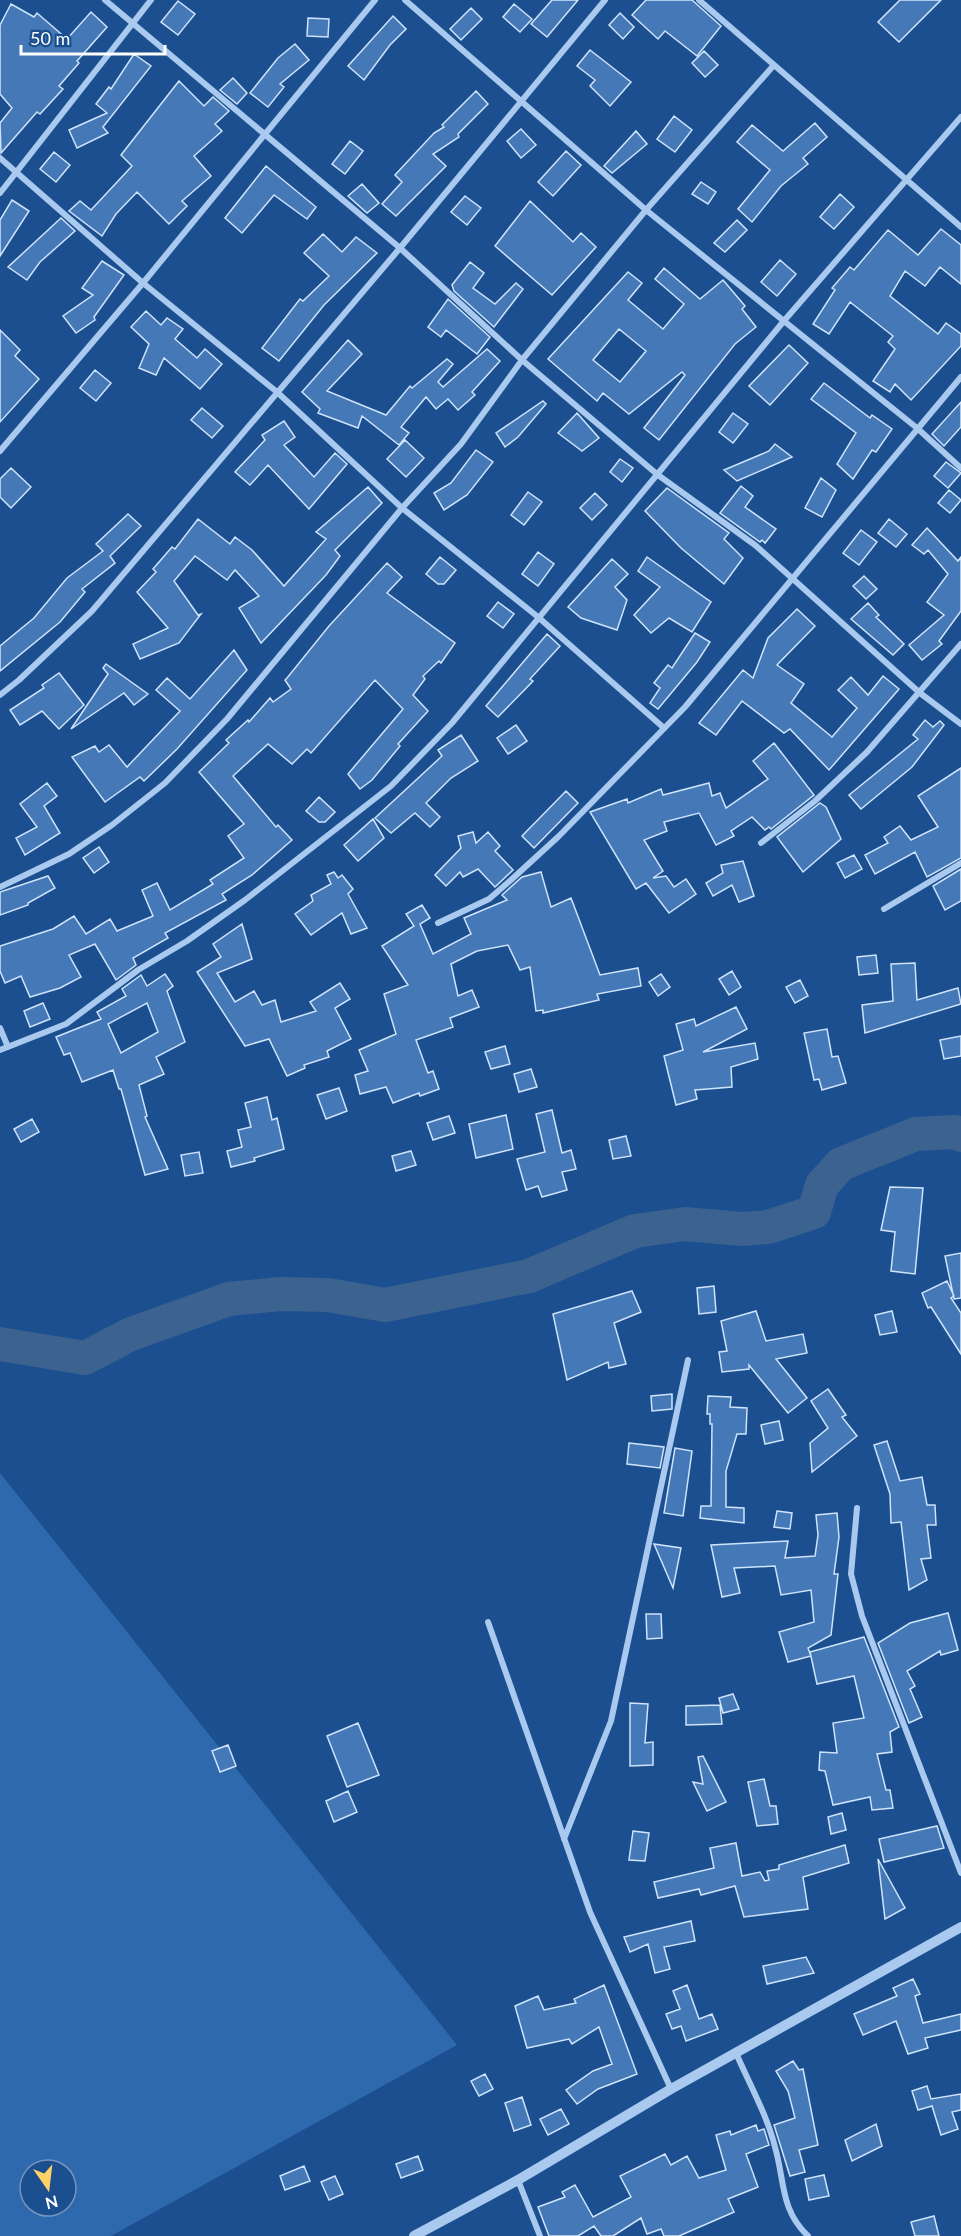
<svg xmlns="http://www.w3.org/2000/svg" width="961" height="2236" viewBox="0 0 961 2236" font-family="Lato,sans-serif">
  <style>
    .green { fill: #2e69ad; fill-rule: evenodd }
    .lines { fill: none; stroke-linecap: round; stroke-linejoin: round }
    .river { stroke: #3c6290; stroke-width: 34 }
    .building { fill: #4478b7; stroke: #cfe3fa; stroke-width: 1.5; fill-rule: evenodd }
    .minor { stroke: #a9c9ee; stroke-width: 6 }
    .tertiary { stroke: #a9c9ee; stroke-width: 10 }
  </style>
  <rect width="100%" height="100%" fill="#1b4f8f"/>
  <path class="green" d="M0,1473l457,572 -346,191h-111zM30,2170h36v36h-36z"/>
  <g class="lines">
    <path class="river" d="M0,1344l85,14 46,-24 98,-35 51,-5 48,1 57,10 144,-29 106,-45 50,-7 57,5 26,-2 46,-15 8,-27 19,-21 75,-30 39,-2 6,3"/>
  </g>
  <path class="building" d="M552,0h26l-31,37 -16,-13z
    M646,0h46l29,26 -24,30 -32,-25 -7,8 -26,-24z
    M900,0h41l-42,42 -21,-20z
    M178,1l17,13 -17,21 -17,-13z
    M11,4l23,13 3,-4 30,26 24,-27 16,15 -30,34 2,2 -20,23 4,3 -23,25 -3,-2 -36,41 -1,-30 12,-15 -12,-14v-69z
    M514,4l18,15 -12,13 -17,-15z
    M471,8l11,11 -21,21 -11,-11z
    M620,13l14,14 -11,12 -14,-14z
    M393,16l13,13 -16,16 -26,35 -16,-14z
    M308,18l21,1 -1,18 -21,-1z
    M295,44l14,16 -29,24 4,3 -16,20 -18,-14 28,-35z
    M590,50l41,32 -21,24 -20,-20 5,-6 -18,-14z
    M704,51l14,14 -13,12 -13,-14z
    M134,54l17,12 -48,61 5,6 -31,15 -8,-18 38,-17 -11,-9 13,-17 2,2z
    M233,78l14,15 -10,11 -17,-14z
    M179,81l25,25 9,-9 16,14 -14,13 7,7 -28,25 17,20 -29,25 5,5 -18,18 -32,-32 -21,22 -14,22 -33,-25 11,-10 11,9 41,-44 -11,-11z
    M476,91l12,13 -30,30 1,3 -26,17 13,12 -50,50 -14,-12 20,-22 -7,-7 39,-42 10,-6 -2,-2z
    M674,116l18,14 -17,22 -18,-13z
    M815,123l12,14 -24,21 5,6 -27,22 -29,36 -14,-13 32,-39 -33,-28 15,-17 31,26z
    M521,129l15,16 -15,13 -14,-17z
    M636,131l11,13 -35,29 -8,-7z
    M350,141l13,10 -18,23 -13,-10z
    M566,151l15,14 -28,31 -15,-14z
    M54,152l16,13 -14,17 -16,-13z
    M266,166l50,41 -9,12 -33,-24 -32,38 -17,-15z
    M701,182l15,10 -8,12 -16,-10z
    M362,184l17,19 -12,10 -19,-17z
    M840,194l14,13 -20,22 -14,-12z
    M465,196l16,12 -14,17 -16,-13z
    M12,200l17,11 -29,45v-36z
    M530,201l43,41 8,-9 15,14 -44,48 -57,-49z
    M61,218l14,13 -35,31 -13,18 -19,-13z
    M737,220l10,10 -22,22 -11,-9z
    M941,229l20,16v39l-21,-17 -15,19 -20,-15 -15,25 48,38 8,-11 15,11v12l-50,54 -16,-16 -5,8 -17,-11 22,-32 -7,-7 5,-6 -43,-34 -21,32 -16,-10 22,-34 -3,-2 18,-21 4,3 34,-40 30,25z
    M323,234l19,18 14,-15 21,16 -53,52 -45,56 -17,-13 38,-49 3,2 26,-25 -25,-23z
    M780,260l16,14 -19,22 -16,-14z
    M102,261l22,14 -30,42 1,3 -19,13 -13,-17 30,-21 -11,-7z
    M470,262l14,11 -11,15 22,16 21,-21 7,6 -29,38 -40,-36 -2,-6z
    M664,268l36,31 23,-19 22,26 -3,3 14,18 -21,17 -76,96 -15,-12 41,-53 -3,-3 -53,42 -26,-21 -6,8 -49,-42 80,-87 14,11 -14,17 35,29 21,-25 -29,-25zM619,329l27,22 -26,31 -27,-22z
    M448,299l42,38 -13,17 -31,-24 -5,7 -13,-10z
    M146,311l15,14 6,-7 16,11 -8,10 22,19 8,-9 17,15 -22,25 -36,-31 -8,17 -17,-7 10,-24 -18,-17z
    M0,330l20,20 -5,6 24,23 -39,43z
    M348,340l14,14 -35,37 59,24 24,-29 2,2 35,-29 6,5 -15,18 5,5 44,-38 13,12 -28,31 3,3 -17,15 -10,-11 -12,10 -10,-12 -25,30 8,6 -10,12 -37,-29 -4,12 -40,-15 2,-4 -18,-17z
    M789,345l19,18 -38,42 -21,-19z
    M95,370l16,13 -15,18 -16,-13z
    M824,383l46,35 2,-3 20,14 -16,23 -4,-2 -19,29 -16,-15 19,-31 -45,-34z
    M543,401l3,3 -28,33 -13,10 -9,-14z
    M961,402v25l-17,19 -12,-12z
    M202,408l21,18 -11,12 -21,-18z
    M577,413l22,25 -17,13 -24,-18z
    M733,413l15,11 -15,19 -14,-11z
    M284,421l11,16 -11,8 30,32 21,-24 12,11 -38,45 -41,-44 -18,20 -15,-13 30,-32 -3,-5z
    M405,440l19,18 -18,19 -19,-18z
    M775,444l17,13 -55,24 -13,-11 45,-19z
    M476,450l17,12 -26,33 -23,15 -10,-17 17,-10z
    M620,459l13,9 -11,14 -12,-10z
    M946,462l15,11 -13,15 -14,-12z
    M11,468l20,19 -20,21 -11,-11v-18z
    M821,478l15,12 -14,27 -17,-9z
    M741,486l12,10 -8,11 31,22 -11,14 -3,-3 -2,2 -40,-29z
    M368,487l14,16 -47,47 5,6 -14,19 -65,68 -22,-35 20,-12 -24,-26 -8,10 -32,-24 -21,25 24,34 3,-1 -22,29 -39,16 -7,-15 35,-16 -31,-36 19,-20 -3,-3 19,-22 3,2 23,-30 32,25 5,-7 17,13 32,36 42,-47 -10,-7z
    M667,488l62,45 -5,6 19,19 -19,26 -43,-36 -36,-37z
    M949,490l12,10 -11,13 -12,-10z
    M528,492l14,10 -18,23 -13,-10z
    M595,493l12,12 -15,15 -12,-12z
    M128,514l13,12 -31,30 5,7 -33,26 3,3 -25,30 -60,49v-25l34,-28 33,-40 36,-27 -7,-7z
    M889,519l18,15 -11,13 -18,-14z
    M927,528l31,33 3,-4v54l-22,30 3,3 -20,16 -13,-15 35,-30 -17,-13 21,-28 -20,-24 -4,4 -12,-9z
    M861,530l16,12 -18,23 -16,-12z
    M538,552l16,12 -16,22 -16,-12z
    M440,557l16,13 -12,14h-6l-12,-10z
    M647,557l64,45 -19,30 -23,-14 -18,15 -17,-18 26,-28 -22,-16z
    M612,559l16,15 -13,13 12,13 -10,30 -36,-12 -13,-11z
    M387,563l15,14 -15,16 68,50 -14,20 -2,-2 -16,15 2,3 -12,16 15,16 -30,33 2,2 -28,34 -12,9 -12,-15 55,-65 -28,-29 -64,73 -4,-4 -15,15 -24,-20 -35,32 43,51 2,-2 14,15 -40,35 -30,19 4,6 -61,33 3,5 -35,20 3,7 -20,15 -21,-36 -26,11 12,22 -21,11 -30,9 -9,-21 -16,7 -5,-12v-25l53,-17 21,-13 12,18 24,-15 7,12 36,-15 -11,-26 15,-7 13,27 43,-26 -3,-4 34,-22 -16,-22 16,-12 -45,-52 30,-29 -3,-3 22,-20 1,2 21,-24 3,4 18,-13 -6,-9 2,-2 42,-52z
    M864,576l13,13 -11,10 -13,-13z
    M498,602l16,12 -11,14 -16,-12z
    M868,603l11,12 -3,2 28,27 -11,11 -42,-36z
    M797,609l18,17 -38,39 27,19 -13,19 41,34 25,-29 -19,-18 13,-13 17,18 15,-19 16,13 -70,81 -39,-41 -6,4 -42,-32 -26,34 -17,-12 44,-53 10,8 15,-40z
    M695,633l15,9 -13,20 -39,47 -8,-6 10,-15 -6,-5 14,-18 4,3z
    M547,634l13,12 -30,33 3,2 -35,36 -12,-11z
    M234,650l13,20 -70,79 -33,32 -4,-4 -35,25 -33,-45 23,-11 4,6 10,-7 18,22 53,-56 -24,-21 11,-12 23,21z
    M106,664l42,30 -14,11 -10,-12 -53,36 37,-55 -5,-6z
    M59,673l25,32 -25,24 -17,-18 -22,14 -10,-15 34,-22 -2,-3z
    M925,720l8,7 7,-6 4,4 -32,42 -51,42 -12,-14 69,-56 -5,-4z
    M516,725l11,16 -19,13 -11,-16z
    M461,735l17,26 -27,17 -25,25 14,14 -10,10 -15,-14 -24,20 -16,-15 67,-62 -4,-6z
    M774,743l40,52 -43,34 -2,-2 -4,3 -13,-13 -21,14 3,5 -18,9 -17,-32 -35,9 3,9 -23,9 19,31 -10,7 13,-2 8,11 12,-8 10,15 -27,19 -23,-30 -10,6 -46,-77 37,-13 1,4 33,-14 2,6 46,-12 3,13 8,-3 6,15 42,-29 -15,-18z
    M961,768v90l-34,19 -12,-25 -40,22 -10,-19 23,-12 -4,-6 16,-11 11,14 27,-13 -20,-31z
    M47,783l10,13 -13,10 16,27 -35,22 -9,-17 21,-11 -17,-23z
    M566,791l12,12 -44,45 -12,-12z
    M319,797l16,15 -10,10h-6l-13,-11z
    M820,803l6,4 15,32 -38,33 -26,-35z
    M373,819l11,19 -26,23 -14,-16z
    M473,832l3,11 12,-11 12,14 -5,5 18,19 -18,17 -17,-18 -15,8 -3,-5 -14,14 -11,-11 26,-27 -3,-12z
    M99,847l10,15 -15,11 -11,-15z
    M854,855l8,14 -17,9 -8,-15z
    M743,861l11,35 -15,6 -7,-17 -19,11 -7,-13 17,-10 -2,-8z
    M961,869v32l-16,9 -12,-24z
    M334,872l4,6 4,-3 11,14 -5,5 19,34 -16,6 -9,-21 -31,22 -16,-21 18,-13 -2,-6 20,-11 -4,-9z
    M541,872l10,35 20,-9 29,77 38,-7 3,18 -44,8 2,6 -56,13v-3l-7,1 -6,-44 -10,3 -12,-25 -31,6 -26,13 7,32 14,-6 7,17 -29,11 3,9 -37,13 12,33 5,-2 6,18 -19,7 -1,-3 -26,10 -7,-16 -26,7 -5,-19 13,-4 -9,-21 37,-16 -12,-40 24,-9 -26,-39 32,-20 -8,-12 16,-9 8,13 -10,6 13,30 38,-20 -7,-16 43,-18 -5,-5 20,-18z
    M48,876l7,12 -27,15v2l-28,10v-23z
    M242,924l10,35 -35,14 18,29 19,-11 8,14 13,-5 6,22 35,-11 -6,-9 30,-19 10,16 -15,9 16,31 -24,12 2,6 -25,8 1,3 -18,8 -18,-37 -24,7 -48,-74 24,-15 -8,-13z
    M876,955l2,18 -19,2 -2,-18z
    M915,963l2,37 41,-12 3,16 -96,29 -3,-28 31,-4 -2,-37z
    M732,971l9,16 -12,8 -10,-16z
    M165,974l8,12 -6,5 18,51 -29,15 8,17 -25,11 8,31 -2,1 23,52 -23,6 -24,-86h-2l-6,-19 -31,12 -12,-29 -6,2 -8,-18 45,-18 -4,-7 29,-16 -4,-7 19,-14 6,11zM147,1003l11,29 -37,21 -13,-29z
    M661,974l9,13 -12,9 -9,-14z
    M800,980l8,16 -13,7 -9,-16z
    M43,1003l7,16 -20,8 -6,-16z
    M736,1007l11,22 -44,23 52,-9 3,16 -27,8 1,20 -37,3 2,9 -21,6 -12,-49 19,-6 -7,-26 18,-5 2,7z
    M827,1029l5,28 6,-1 8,27 -24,7 -3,-11 -5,1 -10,-47z
    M961,1036v20l-17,3 -4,-19z
    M505,1046l5,18 -19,5 -6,-17z
    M531,1069l6,18 -18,5 -5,-18z
    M339,1088l8,23 -21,8 -9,-24z
    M267,1097l5,23 5,-2 7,31 -30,9 1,3 -24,6 -4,-16 15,-4 -4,-17 13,-3 -6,-24z
    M552,1110l10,43 9,-3 5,19 -14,3 5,18 -25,7 -4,-11 -12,4 -9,-31 28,-7 -9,-38z
    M506,1115l7,34 -37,9 -7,-34z
    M449,1116l6,17 -22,7 -6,-17z
    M32,1119l7,13 -18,10 -7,-13z
    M626,1136l5,20 -18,3 -4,-19z
    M411,1151l5,14 -20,6 -4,-15z
    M199,1152l4,21 -18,3 -4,-21z
    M890,1187l33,1 -8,86 -24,-3 4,-39 -14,-2z
    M961,1253v45l-7,1 -9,-43z
    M947,1281l7,15 -3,2 10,15v41l-30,-47 -3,1 -6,-15z
    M714,1286l2,26 -17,2 -2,-26z
    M632,1291l9,21 -27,11 12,41 -17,4 -1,-6 -41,18 -14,-66z
    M756,1311l10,30 37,-7 4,19 -31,6 31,39 -19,15 -39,-48v4l-27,3 -3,-20 8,-1 -6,-30z
    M892,1311l5,21 -17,3 -5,-20z
    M828,1389l18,26 -4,2 15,19 -45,36 -2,-29 18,-15 -17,-27z
    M672,1394v15l-20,2 -1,-15z
    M708,1396l23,1 -1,10 17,1 -1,26h-9l-11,37v36l18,1v15l-44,-5 1,-12h10l1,-82h-2v-10h-3z
    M779,1421l4,19 -18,4 -4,-19z
    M887,1441l13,40 22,-4 5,28h8l1,20h-9l4,33 -10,1 6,21 -18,10 -8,-68 -10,1 -1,-29 -16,-49z
    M629,1443l35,4 -4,21 -33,-4z
    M675,1448l17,3 -9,65 -19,-3z
    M777,1511l15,2 -2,16 -16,-2z
    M837,1513l2,24 -5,37h4l-7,61 -23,13 3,8 -23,6 -9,-30 35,-10 -3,-32 -30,5 -6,-29 -41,2 6,25 -18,4 -11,-52 77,-4 -3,17 30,-2 3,-21 -2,-20z
    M654,1544l27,4 -8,40z
    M948,1613l10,37 -17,5 -1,-4 -33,20 8,15 -5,3 12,28 -13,6 -31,-80 32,-20z
    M646,1614h15l1,24 -15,1z
    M864,1637l35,90 -9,5 2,20 -15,2 9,36h4l3,18 -21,2 -2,-13 -37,8 -8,-34 -6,-1 1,-18 17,1 -4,-30 31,-5 -10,-42 -37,8 -7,-32z
    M733,1694l6,15 -16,4 -4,-15z
    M630,1703l18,1 -3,39 8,-1v23l-23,1z
    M720,1705l2,19 -36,1v-19z
    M358,1723l21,52 -32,12 -20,-51z
    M228,1745l8,21 -16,6 -8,-21z
    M703,1756l23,46 -19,9 -14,-29 10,2 -5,-27z
    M764,1779l6,27h6l2,18 -21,2 -9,-44z
    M348,1791l9,21 -23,10 -8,-21z
    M842,1813l4,17 -15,4 -3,-17z
    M937,1826l7,22 -60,14 -5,-23z
    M633,1831l16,2 -4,28 -16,-1z
    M736,1843l6,33 18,-4 5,9 4,-1 -2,-9 12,-2v-4l66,-20 4,18 -46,14 5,32 -64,8 -9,-31 -34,9 -2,-6 -41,9 -4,-16 60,-14 -4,-20z
    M878,1859l27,49 -20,11z
    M691,1921l4,20 -31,6 6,22 -15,4 -7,-29 -18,8 -6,-15z
    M806,1957l8,16 -47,11 -4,-18z
    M913,1979l7,15 -5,2 8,27 38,-9v16l-36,8 3,10 -20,6 -12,-33 -33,14 -9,-21 43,-18 -4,-8z
    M604,1985l33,89 -39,15 -21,15 -11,-14 27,-19 19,-7 -13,-37 -27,17 -3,-5 -42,9 -12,-42 23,-10 6,14 32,-7 -2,-4z
    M687,1985l12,34 13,-5 6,15 -32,12 -5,-15 -9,3 -6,-15 14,-5 -7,-18z
    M793,2061l6,9 4,-1 15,76 -19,5 6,22 -15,4 -16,-51 21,-7 -7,-27 -12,-20z
    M485,2074l8,15 -14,7 -8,-15z
    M927,2086l4,13 30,-5v16l-9,2 6,17 -17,6 -9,-29 -14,4 -6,-19z
    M522,2097l9,28 -17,6 -9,-28z
    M561,2109l8,15 -21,11 -8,-16z
    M876,2124l6,22 -30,15 -7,-21z
    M756,2125l2,6 6,-2 5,16 -23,9 12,33 -30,12 6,13 -55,24h-15l-3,-7 -14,5 -6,-16 -28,18h-12l-7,-10 -16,10h-29l-11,-29 27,-10 -3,-5 13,-7 18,32 38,-20 -11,-21 45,-22 6,11 16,-9 12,22 27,-8 -10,-35 14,-4 1,4z
    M418,2156l5,14 -22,8 -5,-14z
    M304,2166l6,15 -25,9 -5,-14z
    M824,2175l5,21 -20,4 -4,-21z
    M335,2176l8,18 -14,6 -8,-18z
    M934,2216l5,20h-24l-4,-14z"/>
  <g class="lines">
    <path class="minor" d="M105,0l295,248 122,112 136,115 97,70 165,148 41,31
      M405,0l241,210 271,218 44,40
      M699,0l262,227
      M0,158l143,125 134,109 125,116 136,109 126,111
      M0,193l151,-193
      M0,451l143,-168 232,-283
      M0,695l19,-15 73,-69 308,-363 205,-248
      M761,843l54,-42 52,-49 94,-108
      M0,887l69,-33 43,-29 53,-42 62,-64 175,-211 59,-64 61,-84 124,-150 128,-145
      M884,909l77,-46
      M438,923l51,-24 22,-19 48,-44 126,-129 276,-330
      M0,1028l8,19
      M0,1050l66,-26 72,-54 49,-29 58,-41 146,-114 61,-63 331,-401 178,-205
      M857,1508l-6,66 11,42 99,257
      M488,1622l102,290 81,177
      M564,1839l47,-118 77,-361
      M736,2053c13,30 31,62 39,94 10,35 5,62 33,89
      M518,2180l22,56"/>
    <path class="tertiary" d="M414,2236l104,-56 153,-91 290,-162"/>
  </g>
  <g transform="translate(48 2188) rotate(166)"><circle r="28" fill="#1b4f8f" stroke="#7695bc" stroke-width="1.5"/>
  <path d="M0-4.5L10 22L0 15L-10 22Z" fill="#ffd166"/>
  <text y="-9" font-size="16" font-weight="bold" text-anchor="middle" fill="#ffffff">N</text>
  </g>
  <path d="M21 45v9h144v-9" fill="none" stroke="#ffffff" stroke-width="3"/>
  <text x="30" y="45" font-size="18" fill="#ffffff" stroke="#1b4f8f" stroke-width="4.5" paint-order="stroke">50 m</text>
</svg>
